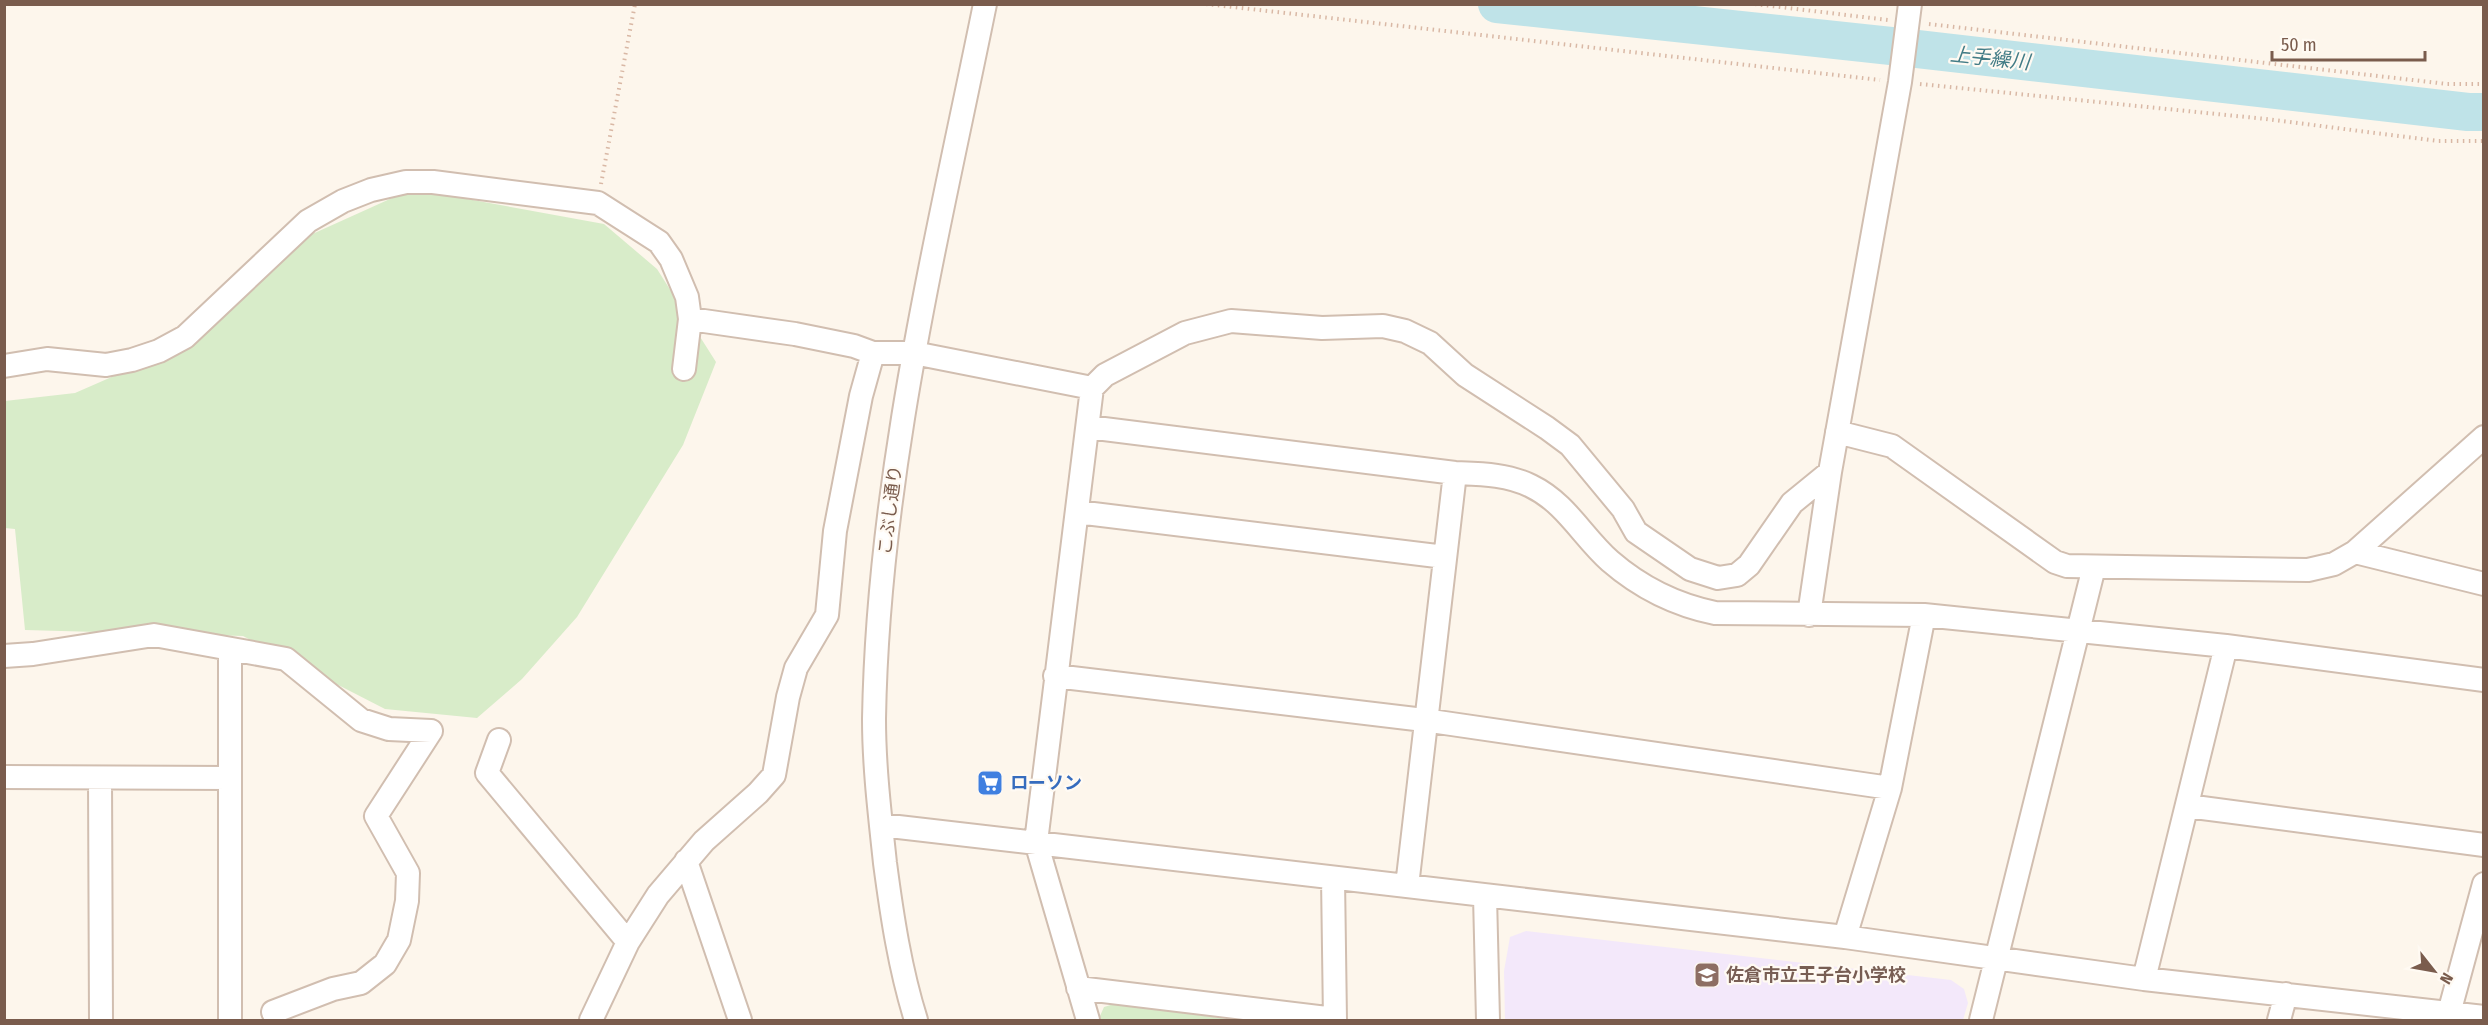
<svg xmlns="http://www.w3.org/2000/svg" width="2488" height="1025" viewBox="0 0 2488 1025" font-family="'Fira Sans Condensed','Noto Sans JP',sans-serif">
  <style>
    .education { fill: #f3e8fa }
    .green { fill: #d8ecc9 }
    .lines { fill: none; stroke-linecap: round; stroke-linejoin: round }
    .river { stroke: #bfe3e8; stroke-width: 38 }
    .minor-casing { stroke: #d1beb0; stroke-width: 26 }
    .path { stroke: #d9b8a5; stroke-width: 4; stroke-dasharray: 1.5 4.5; stroke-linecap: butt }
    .minor { stroke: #fff; stroke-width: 22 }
    .labels { text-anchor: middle; stroke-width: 4.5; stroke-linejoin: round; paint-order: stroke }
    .street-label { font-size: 18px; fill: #7a5c4d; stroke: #fffaf3 }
    .shop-label { font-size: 18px; font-weight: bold; fill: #366cbe; stroke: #fffaf3; text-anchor: start }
    .education-label { font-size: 18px; font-weight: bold; fill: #785e54; stroke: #fffaf3; text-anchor: start }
    .water-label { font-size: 20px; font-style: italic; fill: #437c86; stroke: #fffaf3 }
  </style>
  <rect width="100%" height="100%" fill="#fdf6ec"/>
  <path class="education" d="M1526,931l425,49 13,9 4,14 -5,17h-458l-1,-49 6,-34z"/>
  <path class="green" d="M412,189l192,35 53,45 59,93 -33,83 -106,172 -55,62 -45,39 -92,-9 -142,-73 -218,-6 -10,-101 -10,-1v-127l70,-8 119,-52 114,-105z
    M1114,1004l122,16h-135l-1,-4 4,-9z"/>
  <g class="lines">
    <path class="river" d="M1497,4l394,42 577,66h16"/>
    <g class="minor-casing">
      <path id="minor" d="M690,319l105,15 59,12 19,7h41l178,35 13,-13 80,-42 46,-12 91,7 61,-2 22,5 25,12 35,32 82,53 23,17 53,64 13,23 54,37 28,9 19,-3 12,-10 43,-62 38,-31
        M4,366l43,-7 59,6 26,-5 27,-9 26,-14 123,-116 35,-20 28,-11 35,-8h27l165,21 61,39 12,17 16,38 3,22 -6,50
        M1088,427l367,46c25,1 52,1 76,13 35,17 51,50 79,75 30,26 66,44 105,52l209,2 302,31 258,34
        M1837,432l55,14 163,116 12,4 241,4 26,-6 21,-12 129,-115
        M1077,512l368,45
        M2355,552l129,32
        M1809,615l21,-143 70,-390 10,-78
        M4,656l29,-2 121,-19 132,24 75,61 28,9 42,2
        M1055,676l369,44 466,68
        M499,740l-12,33 141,169
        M4,777l226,1
        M100,778l1,242
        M2187,806l297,39
        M881,825l964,112 299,42 340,38
        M686,861l54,159
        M1333,878l2,142
        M1407,886l48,-413
        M1485,896l3,124
        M1845,937l45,-149 34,-173
        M2144,979l82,-333
        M1078,988l257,31
        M2449,1013l35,-129
        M230,1020v-371
        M277,1020l-4,-8 60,-23 28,-6 24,-19 14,-24 8,-39 1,-28 -32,-57 55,-85
        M591,1020l37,-78 30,-47 46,-54 54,-48 16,-18 14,-78 8,-29 31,-53 8,-84 26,-135 12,-43
        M916,1020c-16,-51 -24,-104 -31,-157 -5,-47 -11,-96 -11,-144 4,-242 63,-479 111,-715
        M1088,1020l-52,-178 56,-454
        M1981,1020l113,-453
        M2279,1020l7,-26"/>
    </g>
    <path class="path" d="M1206,4l674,76
      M1755,4l133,16
      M1929,24l518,60h37
      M1920,84l346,35 172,22h46
      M601,184l34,-180"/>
    <use href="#minor" class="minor"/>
  </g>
  <defs>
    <g id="supermarket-square" transform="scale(1.35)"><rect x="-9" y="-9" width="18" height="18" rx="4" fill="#3f7fe0" stroke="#fffaf3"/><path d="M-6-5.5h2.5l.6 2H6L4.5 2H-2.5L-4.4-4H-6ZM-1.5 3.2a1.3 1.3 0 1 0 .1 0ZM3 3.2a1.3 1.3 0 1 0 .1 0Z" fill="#fff"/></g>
    <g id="school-square" transform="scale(1.35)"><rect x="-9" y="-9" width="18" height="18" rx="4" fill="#8d6e63" stroke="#fffaf3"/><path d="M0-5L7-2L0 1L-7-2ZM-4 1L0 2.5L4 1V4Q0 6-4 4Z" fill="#fff"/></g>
  </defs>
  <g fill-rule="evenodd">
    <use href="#supermarket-square" x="990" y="783"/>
    <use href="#school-square" x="1707" y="975"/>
  </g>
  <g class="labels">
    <g class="street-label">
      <text transform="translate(890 510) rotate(-83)" y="6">こぶし通り</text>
    </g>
    <g class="shop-label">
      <text x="1010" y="789">ローソン</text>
    </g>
    <g class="education-label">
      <text x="1726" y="981">佐倉市立王子台小学校</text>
    </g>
    <g class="water-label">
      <text transform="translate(1990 58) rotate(6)" y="7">上手繰川</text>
    </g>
  </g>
  <rect width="2488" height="1025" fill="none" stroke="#7a5c4d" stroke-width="12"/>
  <g transform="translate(2434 971) rotate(121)" stroke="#fffaf3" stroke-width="4.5" paint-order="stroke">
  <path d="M0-4.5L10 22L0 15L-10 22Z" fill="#7a5c4d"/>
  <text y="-9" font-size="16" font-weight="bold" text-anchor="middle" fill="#7a5c4d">N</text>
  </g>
  <path d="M2272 51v9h153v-9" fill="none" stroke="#7a5c4d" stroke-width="3"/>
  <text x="2281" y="51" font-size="18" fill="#7a5c4d" stroke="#fffaf3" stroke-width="4.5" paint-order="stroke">50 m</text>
</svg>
